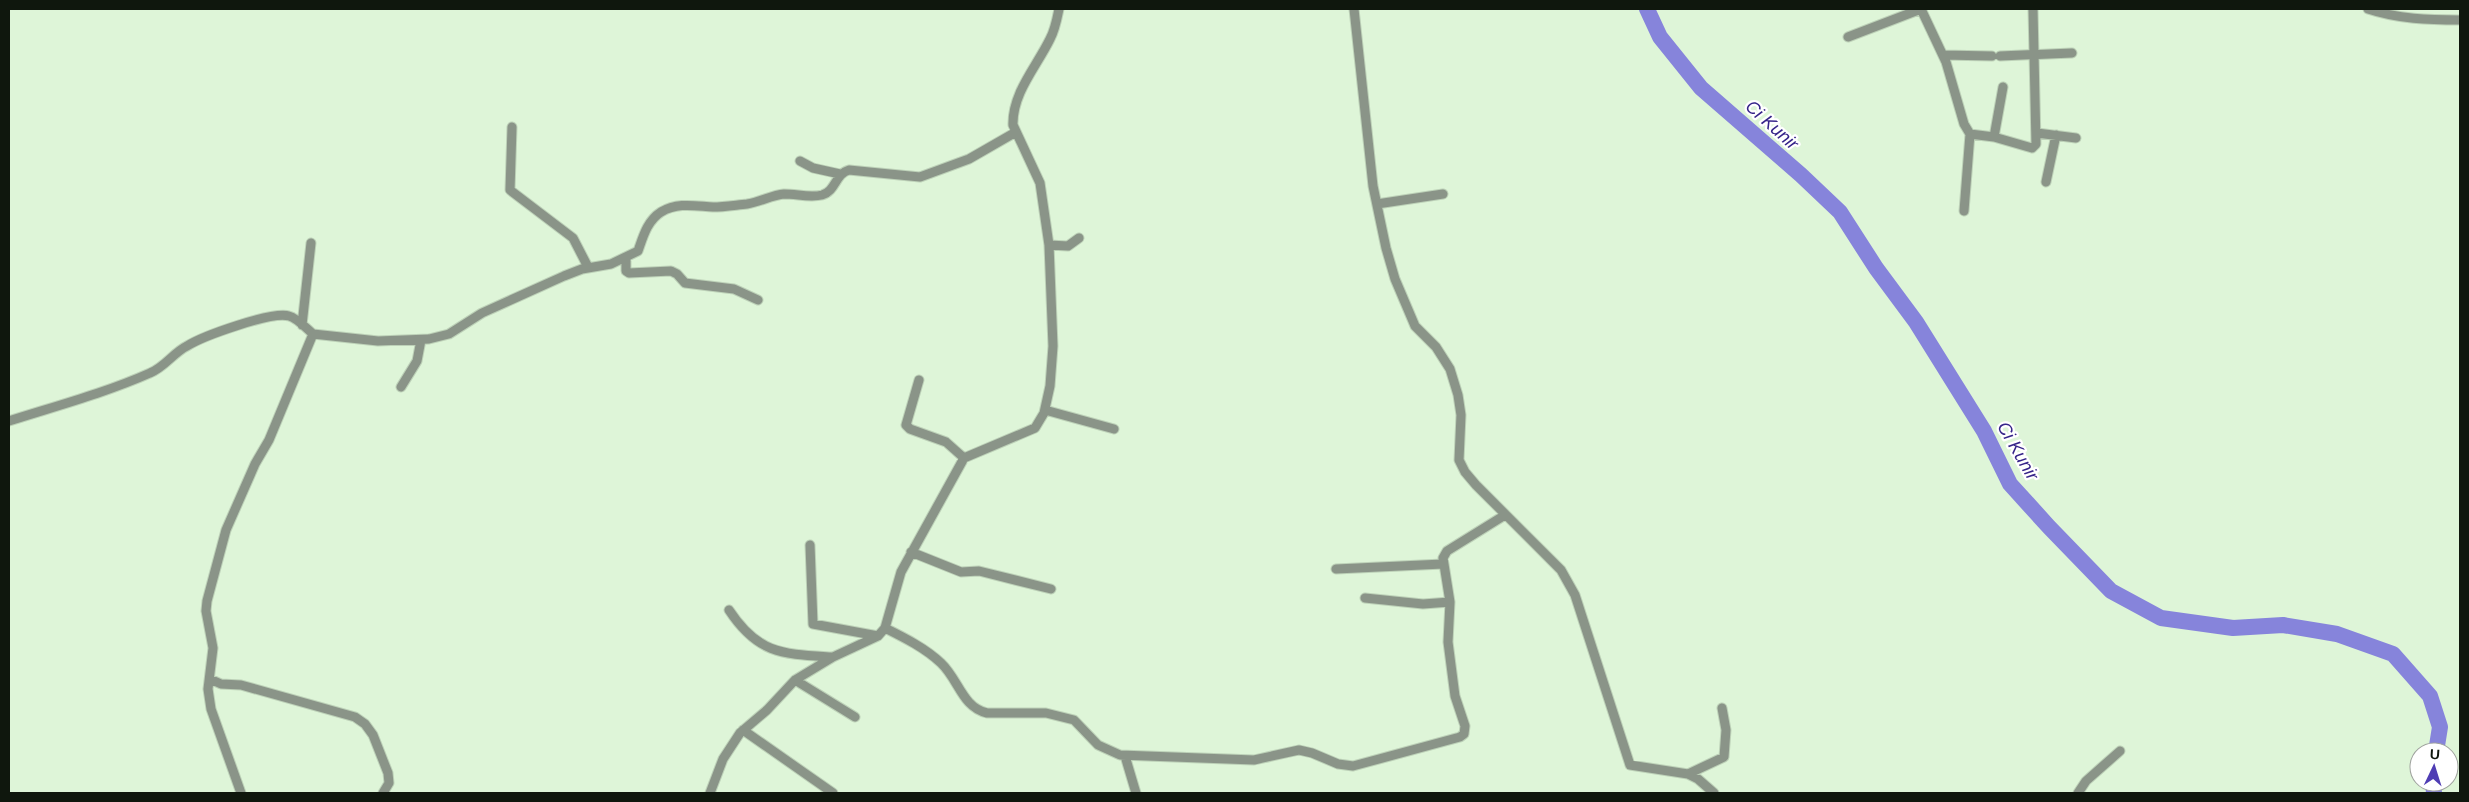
<svg xmlns="http://www.w3.org/2000/svg" width="2469" height="802" viewBox="0 0 2469 802" font-family="Arial,sans-serif">
  <style>
    .lines { fill: none; stroke-linecap: round; stroke-linejoin: round }
    .river { stroke: #8684db; stroke-width: 16 }
    .minor-casing { stroke: #bdd1b8; stroke-width: 11 }
    .minor { stroke: #8a9488; stroke-width: 9 }
    .labels { text-anchor: middle; stroke-width: 4.5; stroke-linejoin: round; paint-order: stroke }
    .water-label { font-size: 18px; font-style: italic; fill: #362489; stroke: #fff }
  </style>
  <rect width="100%" height="100%" fill="#def5d8"/>
  <g class="lines">
    <path class="river" d="M1647,9l13,28 41,51 100,87 39,37 36,56 40,54 68,109 26,53 39,43 62,64 50,27 72,10 50,-3 54,9 56,20 37,42 10,31 -4,25
      M2433,782l1,11"/>
    <g class="minor-casing">
      <path id="minor" d="M1354,9l19,177 13,62 9,31 20,47 21,21 14,22 8,26 3,20 -2,45 6,12 11,13 85,85 14,25 55,170 58,9 10,5 16,14
        M1921,9l25,53 18,62 6,10 -6,77
        M2368,9c30,10 61,11 92,11
        M1848,37l73,-28
        M1943,55l49,1
        M2000,56l72,-3
        M512,127l-2,63 63,48 15,29
        M2037,133l39,5
        M1970,134l24,3 9,-50
        M1994,137l38,11 4,-4 -3,-135
        M800,161l13,7 27,6
        M2046,182l10,-47
        M1377,204l66,-10
        M1049,245l19,1 11,-8
        M626,257v14l3,2 42,-2 6,3 8,9 49,6 24,11
        M302,325l9,-82
        M919,380l-13,45 4,4 36,13 18,16
        M401,387l16,-26 4,-21
        M1045,410l69,19
        M9,421c47,-15 96,-28 141,-48 15,-6 23,-20 37,-27 16,-10 85,-35 102,-30 8,2 17,12 24,18
        M810,545l3,79 65,12
        M911,552l50,20 18,-1 72,18
        M1336,569l107,-5
        M1365,598l58,6 27,-2
        M729,610c29,44 53,44 102,47
        M885,628c20,10 40,20 56,35 18,17 21,44 46,50h59l28,7 24,25 22,10 134,5 45,-10 13,3 26,11 15,2 107,-29 4,-3 1,-8 -10,-30 -7,-54 2,-40 -7,-44 4,-7 58,-36
        M210,679l11,5 20,1 114,32 10,7 8,11 15,38 1,10 -6,10
        M795,680l60,37
        M743,730l90,63
        M1125,756l11,37
        M1688,774l36,-17 2,-27 -4,-22
        M241,793l-30,-84 -3,-20 5,-41 -7,-37 1,-10 19,-71 29,-66 14,-24 44,-106 65,7 51,-2 20,-5 33,-21 82,-37 18,-7 29,-5 27,-13c5,-14 9,-30 23,-39 17,-10 34,-6 52,-5 11,0 23,-2 34,-3 13,-2 25,-9 37,-10 13,0 26,4 38,1 14,-4 13,-21 27,-25l71,7 49,-18 47,-27
        M710,793l13,-34 17,-26 27,-23 28,-30 38,-23 45,-21 7,-8 16,-56 63,-114 71,-30 9,-15 6,-27 3,-40 -4,-101 -9,-62 -27,-58c-1,-32 24,-59 37,-86 5,-9 7,-20 9,-30
        M2078,793l8,-12 34,-30"/>
    </g>
    <use href="#minor" class="minor"/>
  </g>
  <g class="labels">
    <g class="water-label">
      <text transform="translate(1772 125) rotate(42)" y="6">Ci Kunir</text>
      <text transform="translate(2018 451) rotate(60)" y="6">Ci Kunir</text>
    </g>
  </g>
  <rect width="2469" height="802" fill="none" stroke="#0f170d" stroke-width="20"/>
  <g transform="translate(2434 767) rotate(4)"><circle r="24" fill="#ffffff" stroke="#9fa29e"/>
  <path d="M0-4L9 19L0 12L-9 19Z" fill="#4f3db4"/>
  <text y="-8" font-size="14" font-weight="bold" text-anchor="middle" fill="#0f170d">U</text>
  </g>
</svg>
